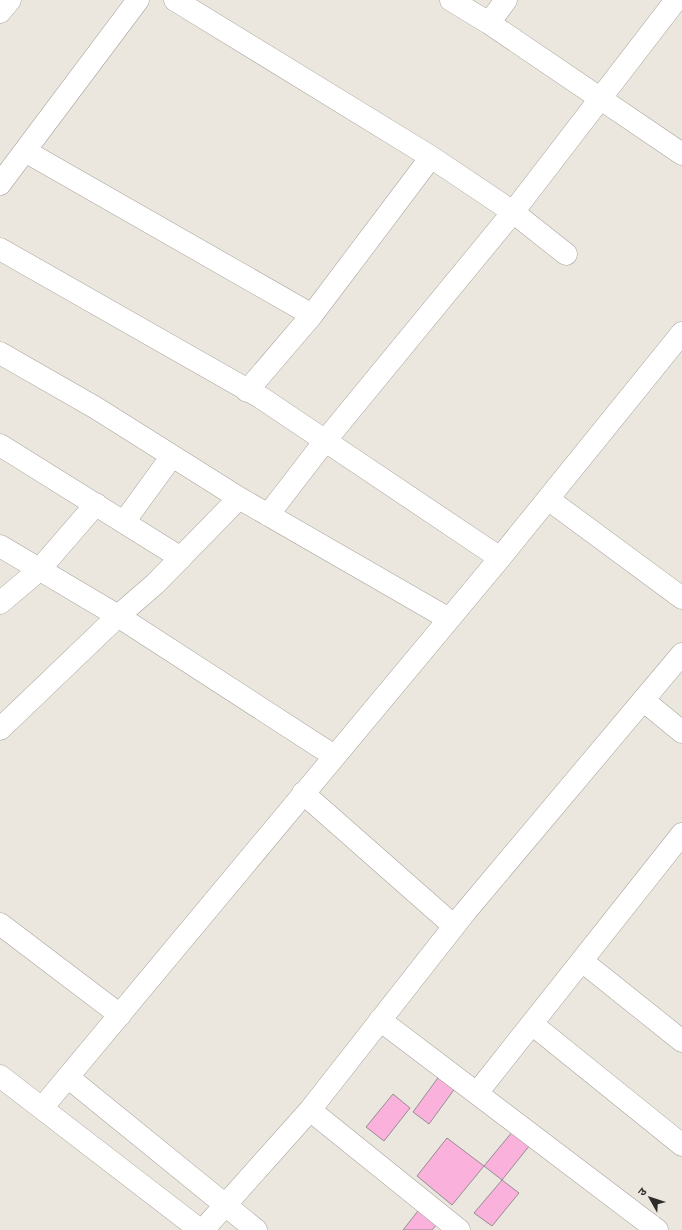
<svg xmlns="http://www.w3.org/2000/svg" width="682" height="1230" viewBox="0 0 682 1230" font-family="Helvetica,'Noto Sans Devanagari',sans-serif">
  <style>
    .building { fill: #fab2dd; stroke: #958d91 }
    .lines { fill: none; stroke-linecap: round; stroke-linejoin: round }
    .street-casing { stroke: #a8a49c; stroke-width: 23 }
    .street { stroke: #fff; stroke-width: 22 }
  </style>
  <rect width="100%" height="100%" fill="#ebe6de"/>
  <path class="building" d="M440,1075l16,12 -27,37 -16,-12z
    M393,1094l17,14 -26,33 -18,-14z
    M513,1131l17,14 -28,35 -18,-14z
    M447,1138l37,28 -32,39 -35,-29z
    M502,1180l17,13 -27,33 -18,-13z
    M425,1202l18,15 -11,13h-29z"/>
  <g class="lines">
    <g class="street-casing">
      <path id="street" d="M175,0l256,157 82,55 53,42
        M451,0l38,23 193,131
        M0,12l10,-12
        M489,23l17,-23
        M25,151l287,164
        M0,184l138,-184
        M0,249l260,148 240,161
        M0,353l96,55 143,90 210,121
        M247,391l65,-76 119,-158
        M0,445l181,113
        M548,499l134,99
        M268,515l57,-74 188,-229 163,-212
        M124,522l48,-66
        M0,546l118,70 216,140
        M0,603l39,-33 57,-66
        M643,700l39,32
        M0,729l118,-113 37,-32 84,-86
        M303,793l151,133
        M0,924l120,91
        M582,961l100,80
        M380,1020l277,210
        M532,1024l150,121
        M0,1076l200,154
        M69,1078l187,152
        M477,1093l205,-259
        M42,1108l458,-550 182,-225
        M310,1110l149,120
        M203,1230l107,-120 156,-199 216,-257"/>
    </g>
    <use href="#street" class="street"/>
  </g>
  <g transform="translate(650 1198) rotate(309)" stroke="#ebe6de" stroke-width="3" paint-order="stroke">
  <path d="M0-3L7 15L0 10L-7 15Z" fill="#2e2c29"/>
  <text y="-6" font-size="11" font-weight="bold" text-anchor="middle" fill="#2e2c29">उ</text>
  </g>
</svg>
